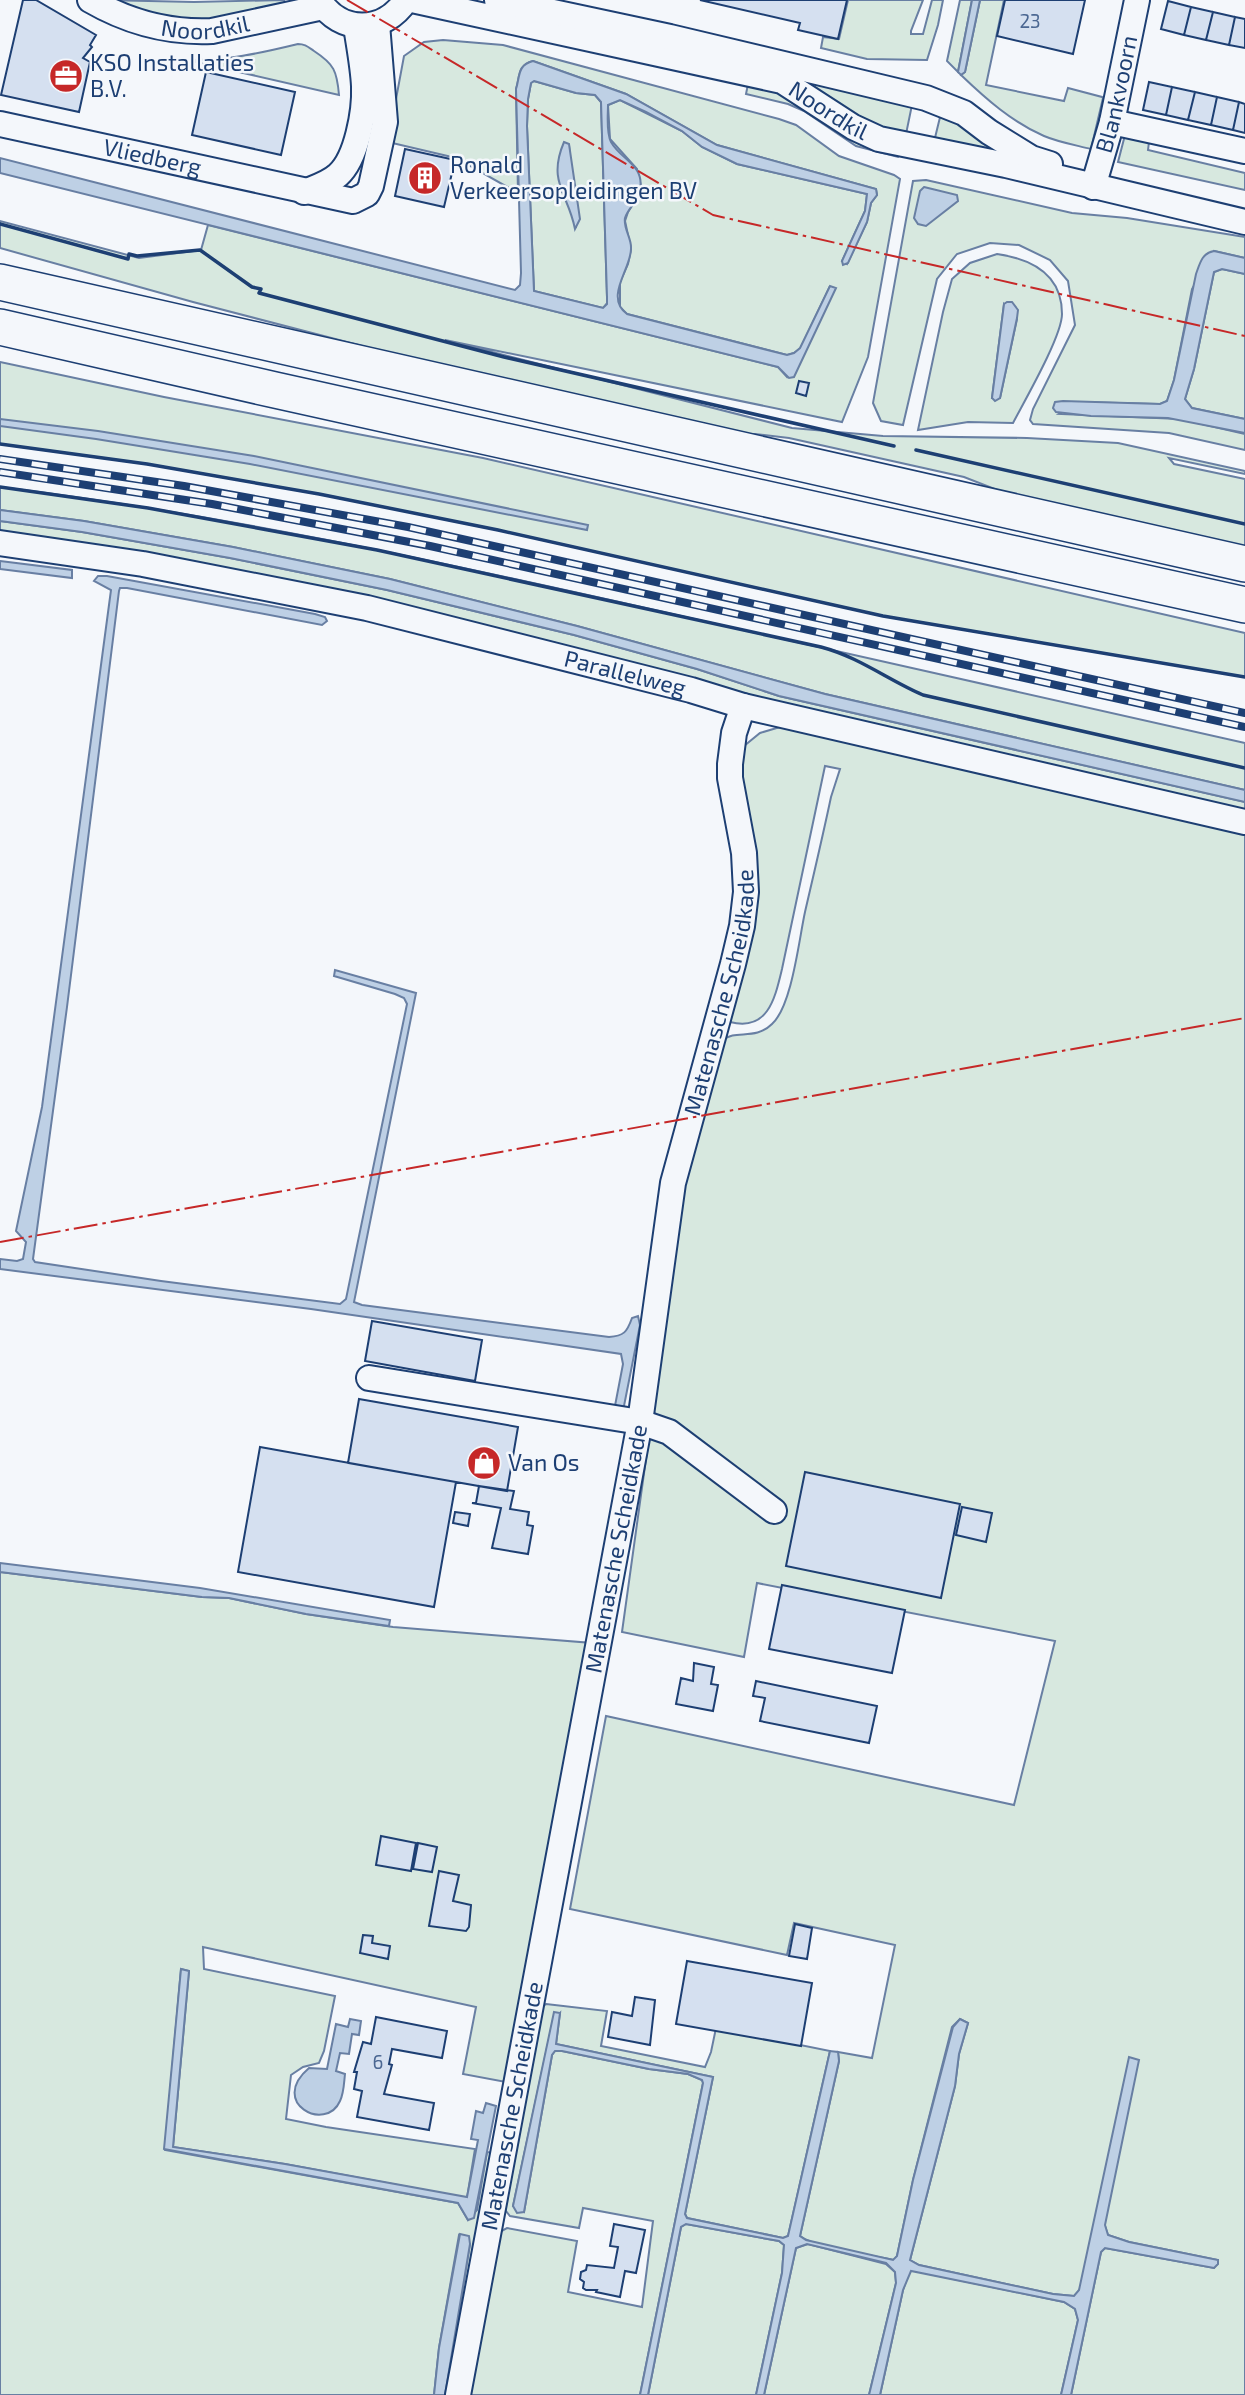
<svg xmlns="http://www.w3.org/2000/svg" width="1245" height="2395" viewBox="0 0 1245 2395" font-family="'Exo 2',sans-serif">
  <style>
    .green { fill: #d7e8df; stroke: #687fa3; stroke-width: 2; fill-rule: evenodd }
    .water { fill: #bed0e5; stroke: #687fa3; stroke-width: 2; fill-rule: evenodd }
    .building { fill: #d5e0f0; stroke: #1d3f73; stroke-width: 2 }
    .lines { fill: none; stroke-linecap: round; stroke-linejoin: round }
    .minor-casing { stroke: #1d3f73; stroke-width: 28 }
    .highway-casing { stroke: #1d3f73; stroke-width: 38 }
    .minor { stroke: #f4f7fb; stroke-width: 24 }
    .highway { stroke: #f4f7fb; stroke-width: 35 }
    .rail-casing { stroke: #1d3f73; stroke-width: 8 }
    .rail { stroke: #f4f7fb; stroke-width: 5; stroke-dasharray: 16; stroke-linecap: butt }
    .wall { stroke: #1d3f73; stroke-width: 3.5 }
    .power { stroke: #c62828; stroke-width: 2; stroke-dasharray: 24 5 3.5 5; stroke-linecap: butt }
    .labels { text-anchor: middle; stroke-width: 5; stroke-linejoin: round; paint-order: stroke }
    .number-label { font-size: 19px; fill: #4b6792 }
    .street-label { font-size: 23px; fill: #1d3f73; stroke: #f4f7fb }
    .poi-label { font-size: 23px; fill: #1d3f73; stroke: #f4f7fb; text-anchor: start }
  </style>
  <rect width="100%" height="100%" fill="#f4f7fb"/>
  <path class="green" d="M103,0l91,2 90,-2 3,10 -98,14z
    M848,0h75l-12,31v3h12l9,-34h11l-5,25 -11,35 -60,-1 -46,-11 2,-11 16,2z
    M960,0h12l-14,72 -11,-11z
    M980,0h24l-18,85 78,16 4,-13 34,9 1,1 -12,51c-16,-4 -33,-7 -47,-13 -32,-14 -58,-37 -83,-61l4,-3z
    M443,40l60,5 276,74 17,6 43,31 55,19 6,4 -32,178 -26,65 -397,-82 347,88 91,8 144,2 91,5 127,28v3l-76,-16 5,6 71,15v68l-227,-49 -54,-21 -175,-39 -34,-4 -18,1 -325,-76 -219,-57 -193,-54v-27l139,37 62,-8 7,-25 570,142 9,10 43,-91 -29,62 -7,5 -7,2 -160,-41 -7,-7v-25l8,-18 3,-15 -6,-28 3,-9 12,-19 1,-7 -4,-17 -27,-30 -2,-34 12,-5 62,31 20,16 35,17 130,30 -2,17 -23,50 5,3 20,-42 4,-19 6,-8 -1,-6 -159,-44 -91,-51 -93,-33c-16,4 -13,16 -17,28l2,104 -62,-35 -68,-16 16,-86 20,-14z
    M298,44c7,0 10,3 16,7 20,13 23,20 25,44l-152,-35c38,1 74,-7 111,-16z
    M788,69l125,31 -8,39 -47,-17z
    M749,79l33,10 118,66 -2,2 -42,-11 -52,-35 -16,-7 -42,-10z
    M534,81l42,12 19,2 6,7 6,195v6l-4,5 -69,-17 -7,-165 1,-27 3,-16zM569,145l7,83 -4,-15 -11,-24z
    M942,109l72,48 -81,-11z
    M1125,135l24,7 -1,8 97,23v17l-127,-28z
    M926,180l146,33 55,5 118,19v21l-31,-7 -22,38 -18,91 -7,21 -7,3 -82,-2 -19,12 121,5 65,15v16l-76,-17 -136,-9 -3,-4 3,-11 42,-84 -7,-44 -18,-21 -31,-15 -29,-2 -33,11 -20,25 -34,146 -22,-4 -8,-18 40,-222z
    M997,254c34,5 65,20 65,60 0,22 -37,86 -49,109l-45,-1 -50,8 25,-118 9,-33 18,-16zM1004,304l13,15 -17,79h-8z
    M1222,269l23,5v145l-53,-11 -7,-9 9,-30 20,-97z
    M0,362l164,35 319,61 762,175v44l-362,-61 -385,-86 -179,-36 -172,-30 -147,-20z
    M0,487c222,27 441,75 659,124 195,44 391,88 586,132v47l-420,-96 -248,-68 -187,-47 -157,-32 -149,-26 -84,-11z
    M0,521l82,11 148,26 157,32 187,45 123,34 82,27 466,106v9l-540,-126 -149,-42 -187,-45 -369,-66z
    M780,727l465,105v1563h-174l30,-143 4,-4 109,20 4,-5v-3l-89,-18 -21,-7 -3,-9 -26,65 -5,5 -21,-2 -134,-29 -9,-5 45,-174 4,-32 9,-31 -8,-4 -8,8 -39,153 -16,76 -3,4c-22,-5 -79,-12 -94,-24l39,-175 -1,-9 34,6 23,-113 -101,-22 -7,32 -217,-46 36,-193 408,89 41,-164 -298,-58 -13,74 -122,-25 61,-440 40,-152c13,-11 32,1 49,-16 20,-18 27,-85 33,-112 9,-39 18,-77 26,-115l9,-28 -15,-3 -43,203c-7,29 -14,63 -52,53l16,-72 -7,-174 5,-30 16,-13z
    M0,1572l202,25 27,1 77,16 87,13 199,16 -81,440 -48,-9 13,-67 -273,-60 1,22 131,27 -11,55 -5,12 -16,4 -12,8 -5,44 40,8 149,22 -8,49 -182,-34 -112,-17 16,-176 -8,-2 -16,181 293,53 10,17 9,-10 10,-58 10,2 -46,241h-6l25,-151 -11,-9 -20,113 -5,47h-434z
    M546,2004l61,7 -6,35 104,21 6,-15 5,-24 114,23 -42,185 -5,2 -96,-20 -2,-4 28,-137 -157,-33 4,-31 -7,7 -40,186 11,6 28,-157 3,-4h7l87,18 39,5 14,6 1,3 -63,312h-173l29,-161 11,-6 70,13 -9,51 74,15 11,-86 -70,-13 -4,20 -69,-12 -8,-10 39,-198z
    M686,2224l93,17 5,4 -2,28 -26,122h-108l33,-168z
    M808,2244l78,20 9,8 1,11 -27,112h-105l32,-147z
    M910,2270l154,32 11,7 3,11 -17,75h-181l23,-105z"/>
  <path class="water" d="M972,0h8l-15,72 -4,3 -3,-3z
    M533,61l93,33 91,51 159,44 1,6 -6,8 -4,19 -19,41 -5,2 -1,-4 23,-50 2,-17 -130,-30 -35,-17 -20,-16 -36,-19 -26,-12 -12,5c0,10 -2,27 3,37 10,18 34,23 29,48 -2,12 -12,18 -15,28 -2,11 7,20 6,31 0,20 -27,48 -4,65l160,41 7,-2 6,-5 30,-62 6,2 -42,89 -5,1 -11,-11 -778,-194v-15l515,132 5,-5 1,-12 -5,-184c4,-12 1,-24 17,-28zM534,81l42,12 19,2 6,7 6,195v7l-4,4 -69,-17 -7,-165 1,-27 3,-16z
    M564,142l5,2 11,75 -5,10c-7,-36 -28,-47 -11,-87z
    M924,187l33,8 1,6 -32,25 -8,-2 -4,-6 6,-27z
    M1214,251l31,7v16l-23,-5 -8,3 -20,97 -9,30 7,9 53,11v14l-77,-15 -77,-2 -35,-4 -3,-4 2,-6 8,-1 97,3 7,-3 7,-21 22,-106c4,-11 6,-21 18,-23z
    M1007,302h5l6,8 -1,8 -17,80 -5,3 -3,-3 12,-94z
    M0,419l98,12 156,25 334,69 -1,5 -337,-66 -154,-25 -96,-13z
    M0,510l84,11 149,26 157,32 187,47 248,68 420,96v12l-466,-106 -82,-27 -123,-34 -187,-45 -157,-32 -148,-26 -82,-11z
    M0,561l72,9v8l-72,-9z
    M98,576h9l208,38 10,3 2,4 -5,4 -195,-37h-7l-1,3 -52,416 -34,252 2,3 126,19 179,23 6,-5 61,-295 -3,-6 -9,-4 -61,-18 1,-6 81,23 -62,309 8,3 247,32c15,-1 18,-5 23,-19l6,-2 2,9 -17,86h-9l9,-47 -2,-10 -310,-45 -311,-40v-10l17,2 6,-2 3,-17 -10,-11 26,-124 69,-517 -17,-9z
    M0,1563l200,25 190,32 -1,6 -83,-12 -77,-16 -27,-1 -202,-25z
    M181,1969l8,2 -16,176 112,17 182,33 11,-57 -7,-1 5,-28 7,2 3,-10 10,3 -22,112 -6,2 -10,-17 -294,-54z
    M554,2012l6,1 -4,31 157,33 -28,137 2,4 96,20 5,-2 42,-185 8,1 1,9 -39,175 6,4 87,20 4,-4 16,-76 40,-153 7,-8 8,4 -9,31 -4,32 -45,174 9,5 134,29 21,2 5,-6 50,-233 10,3 -34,165 3,10 21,7 89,18v4l-4,4 -109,-20 -4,4 -30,143h-10l17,-75 -3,-11 -11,-7 -153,-31 -8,19 -23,105h-11l27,-112 -1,-11 -9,-9 -79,-19 -11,4 -32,147h-8l26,-122 2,-28 -5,-4 -93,-17 -5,3 -33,168h-8l63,-312 -1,-3 -14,-6 -39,-5 -87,-18h-7l-3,4 -28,157 -7,1 -4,-7z
    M350,2019l11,2 -2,14 -7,-1 -3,20 -9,-1 -4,18 9,3c-1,8 -1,19 -5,27 -14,32 -72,2 -31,-33l18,1 9,-45 12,3z
    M460,2234l9,2 1,8 -25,151h-11l5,-47z"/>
  <path class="building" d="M23,0h13l60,35 -6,10 2,2 -9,11 7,4 -11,50 -78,-17z
    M700,0h147l-9,39 -40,-9 2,-7z
    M1005,0h80l-12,54 -76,-18z
    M1168,1l23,6 -7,28 -23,-6z
    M1191,7l22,5 -7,28 -22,-5z
    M1213,12l22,5 -6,28 -23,-5z
    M1235,17l10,2v29l-16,-3z
    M206,72l89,20 -14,63 -89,-20z
    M1149,82l23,5 -6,28 -23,-5z
    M1172,87l23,5 -7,28 -22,-5z
    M1195,92l22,5 -6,28 -23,-5z
    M1217,97l22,5 -6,28 -22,-5z
    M1239,102l6,2v29l-12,-3z
    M405,149l50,11 -11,47 -49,-11z
    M799,381l10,2 -3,13 -10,-3z
    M372,1321l110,19 -7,41 -110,-20z
    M359,1399l159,28 -11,64 -159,-28z
    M260,1447l196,35 -22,125 -196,-35z
    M805,1472l155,32 -19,94 -155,-32z
    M479,1486l35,5 -4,18 19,3 -2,13 6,1 -5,28 -36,-6 9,-40 -29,-5h4z
    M962,1507l30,6 -6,29 -30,-7z
    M455,1512l15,2 -2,12 -15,-3z
    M782,1585l123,25 -13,63 -123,-24z
    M694,1663l20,4 -3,17 7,1 -5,26 -37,-7 5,-26 12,3z
    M756,1681l121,25 -8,37 -109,-22 5,-23 -12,-2z
    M381,1836l35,7 -5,28 -35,-6z
    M418,1843l19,4 -5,25 -19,-3z
    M439,1871l20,4 -6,26 18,4 -2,22 -3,4 -37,-5z
    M795,1924l17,4 -5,31 -18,-3z
    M363,1935l10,1 -1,7 18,3 -2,13 -28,-6z
    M687,1961l125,22 -11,63 -125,-22z
    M635,1997l20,3 -5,45 -42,-8 4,-25 20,4z
    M376,2017l71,14 -5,27 -50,-9 -3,15 3,1 -8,29 50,9 -5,27 -72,-13 5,-26 -8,-2 3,-17h-3l9,-30 8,2z
    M614,2224l31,6 -9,43 -11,-2 -5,26 -24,-5 1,-2h-11l-3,-2 1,-6 -4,-3 1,-7 5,-2 1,-5 27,3 4,-21 -8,-1z"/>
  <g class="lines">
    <g class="minor-casing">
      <g id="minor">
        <path id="s1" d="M90,0c38,22 79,33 122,31l111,-24"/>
        <path d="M319,0c21,34 65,34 87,0"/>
        <path id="s2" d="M412,0l370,81 71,46 26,12 127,26 239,57"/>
        <path d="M497,0l173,37 256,61 38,15 25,19 42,26 19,6"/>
        <path d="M1112,122l133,29"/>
        <path id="s3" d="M0,124l353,77 14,-7 4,-8 14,-64 -8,-98"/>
        <path id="s4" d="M1093,187l19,-65 25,-122"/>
        <path d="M304,192c13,-5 24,-8 34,-17 19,-17 27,-64 26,-89 -1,-20 -5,-40 -8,-60"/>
        <path id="s5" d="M0,543l143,21 224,44 324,82 52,16 502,116"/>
        <path d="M369,1378l271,44 29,10 105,79"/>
        <path id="s6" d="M458,2395l182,-973 33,-239 60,-219 9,-38 4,-34 -2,-39 -14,-75v-14l4,-31 9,-27"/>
      </g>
    </g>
    <g class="highway-casing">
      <path id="highway" d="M0,282l1245,282
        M0,327l275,63 970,215"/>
    </g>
    <use href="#minor" class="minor"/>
    <use href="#highway" class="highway"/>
    <g class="rail-casing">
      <path id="rail" d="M0,459l184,27 224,41 837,186
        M0,472l212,32 218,42 815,181"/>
    </g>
    <use href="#rail" class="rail"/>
    <path class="wall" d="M0,224l128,35 1,-5 8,2 63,-6 52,37 9,2 -2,4 245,64 390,89
      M0,444l147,20 172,30 179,36 385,86 362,61
      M916,450l329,74
      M0,487l148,21 229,42 444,97c38,10 67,33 102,48l322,73"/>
    <path class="power" d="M347,0l366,215 532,121
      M0,1242l1245,-224"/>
  </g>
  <defs>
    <g id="office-disc" transform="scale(1.75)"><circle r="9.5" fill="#c62828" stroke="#f4f7fb"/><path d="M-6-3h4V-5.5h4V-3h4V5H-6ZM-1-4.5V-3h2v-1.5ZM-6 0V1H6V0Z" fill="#fff"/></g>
    <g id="building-disc" transform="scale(1.75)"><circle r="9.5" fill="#c62828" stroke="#f4f7fb"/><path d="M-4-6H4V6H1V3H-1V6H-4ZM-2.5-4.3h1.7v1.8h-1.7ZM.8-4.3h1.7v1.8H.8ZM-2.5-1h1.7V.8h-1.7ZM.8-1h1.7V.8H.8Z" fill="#fff"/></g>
    <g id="shop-disc" transform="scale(1.75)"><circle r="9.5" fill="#c62828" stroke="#f4f7fb"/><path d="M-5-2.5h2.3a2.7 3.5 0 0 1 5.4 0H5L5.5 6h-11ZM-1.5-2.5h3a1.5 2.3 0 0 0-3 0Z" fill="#fff"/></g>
  </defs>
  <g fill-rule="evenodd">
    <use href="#office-disc" x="66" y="76"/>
    <use href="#building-disc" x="425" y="178"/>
    <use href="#shop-disc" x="484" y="1463"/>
  </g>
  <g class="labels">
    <g class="number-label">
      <text x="1030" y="28">23</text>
      <text x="378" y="2069">6</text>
    </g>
    <g class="street-label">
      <text dy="8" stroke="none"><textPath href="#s1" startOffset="121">Noordkil</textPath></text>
      <text dy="8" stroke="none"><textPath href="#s4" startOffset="96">Blankvoorn</textPath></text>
      <text dy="8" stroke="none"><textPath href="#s2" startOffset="434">Noordkil</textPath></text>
      <text dy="8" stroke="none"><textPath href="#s3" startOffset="156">Vliedberg</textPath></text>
      <text dy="8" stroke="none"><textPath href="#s5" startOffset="639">Parallelweg</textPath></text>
      <text dy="8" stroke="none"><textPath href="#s6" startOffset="1428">Matenasche Scheidkade</textPath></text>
      <text dy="8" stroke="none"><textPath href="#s6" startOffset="861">Matenasche Scheidkade</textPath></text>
      <text dy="8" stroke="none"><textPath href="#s6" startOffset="294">Matenasche Scheidkade</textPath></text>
    </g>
    <g class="poi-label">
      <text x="90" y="71">KSO Installaties<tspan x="90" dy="26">B.V.</tspan></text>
      <text x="450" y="173">Ronald<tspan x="450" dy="26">Verkeersopleidingen BV</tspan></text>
      <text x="508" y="1471">Van Os</text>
    </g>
  </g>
</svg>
